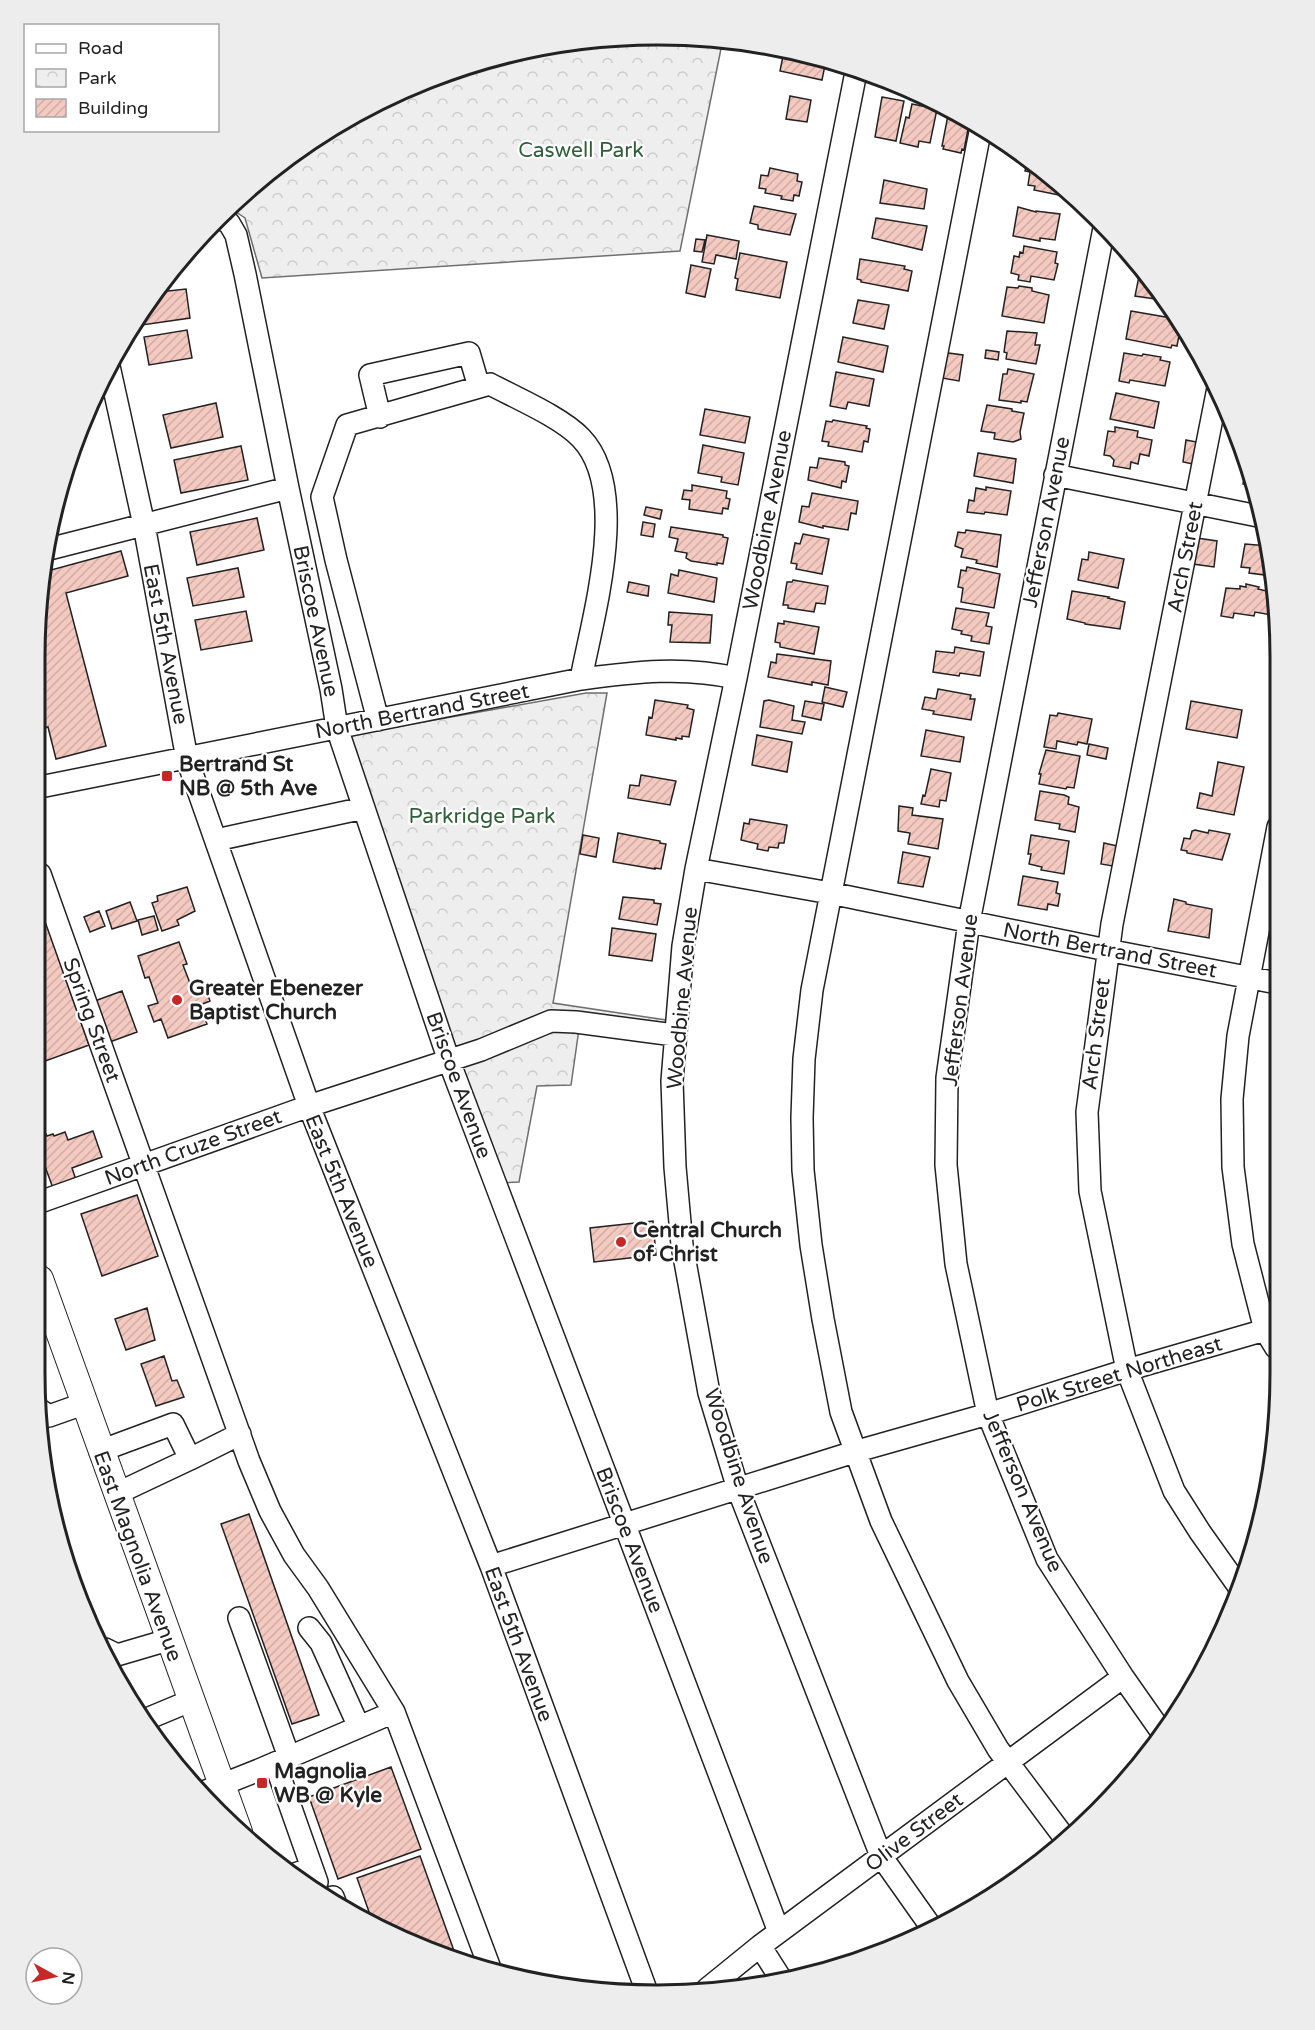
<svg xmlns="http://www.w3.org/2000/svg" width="1315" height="2030" viewBox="0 0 1315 2030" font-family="'Varela Round',sans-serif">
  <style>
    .park { fill: url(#park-crowns); stroke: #6f6f6f; stroke-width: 1.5 }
    .building { fill: url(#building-hatch); stroke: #222; stroke-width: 1.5 }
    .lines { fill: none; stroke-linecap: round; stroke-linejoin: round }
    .minor-casing { stroke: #222; stroke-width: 24 }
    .major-casing { stroke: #222; stroke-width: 28 }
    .minor { stroke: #fff; stroke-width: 21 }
    .major { stroke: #fff; stroke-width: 26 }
    .poi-dot { fill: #c62828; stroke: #fff; stroke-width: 2 }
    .labels { text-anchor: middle; stroke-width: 4.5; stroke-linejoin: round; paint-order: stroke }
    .park-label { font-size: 21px; fill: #2f5e38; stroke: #fff }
    .street-label { font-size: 21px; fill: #222; stroke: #fff }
    .poi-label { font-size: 21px; font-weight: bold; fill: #222; stroke: #fff; text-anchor: start }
    .rim { fill: none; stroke: #222; stroke-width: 3 }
  </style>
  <defs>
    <pattern id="park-crowns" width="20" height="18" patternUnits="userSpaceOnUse" patternTransform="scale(1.5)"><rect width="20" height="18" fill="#eee"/><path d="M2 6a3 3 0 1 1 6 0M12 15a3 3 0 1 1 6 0" fill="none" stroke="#ccc"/></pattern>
    <pattern id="building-hatch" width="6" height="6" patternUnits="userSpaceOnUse" patternTransform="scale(1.5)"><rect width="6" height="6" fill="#f3c9c0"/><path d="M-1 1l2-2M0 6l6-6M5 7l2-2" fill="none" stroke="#d0aca5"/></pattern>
  </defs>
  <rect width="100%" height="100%" fill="#fff"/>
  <path class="park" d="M616,36l107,3 -43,212 -418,27 -17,-60 -15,-10 48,-45 104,-64 114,-43z
    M586,693h21l-54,310 113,17 -2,19 -85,-10 -8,56 -34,1 -18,96 -18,1 -155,-445 10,-4z"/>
  <path class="building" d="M784,51l42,9 -4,20 -42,-9z
    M790,96l21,4 -4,22 -21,-3z
    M882,97l22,4 -8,40 -21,-4z
    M912,104l25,5 -7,34 -11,-2 -1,6 -18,-4 6,-26 3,1z
    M949,110l21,9 -6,31 -2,-1 -1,4 -18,-4 1,-3h-2z
    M1027,162l5,1 36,26 2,2 -1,6 -35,-7 1,-4 -7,-1 2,-13 -5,-1z
    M770,168l28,6 -1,7 5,1 -3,14 -5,-1 -1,6 -12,-2 1,-3 -17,-3 1,-4 -7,-1 2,-13 7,1z
    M884,180l43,9 -3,20 -44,-6z
    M754,206l42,8 -6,21 -32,-6v-4l-8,-2z
    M1018,207l18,5v-1l24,3 -5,26 -15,-2v3l-27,-5z
    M876,218l51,8 -5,24 -50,-12z
    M707,235l32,6 -3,18 -20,-4 -2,9 -12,-2z
    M696,239l9,1 -3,12 -8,-1z
    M1024,246l33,6 -2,11 3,1 -4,16 -23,-4 -1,6 -12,-2 1,-5 -8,-2 3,-17 5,1 1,-5 3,1z
    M740,253l47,9 -7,36 -44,-8 2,-11 -3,-1z
    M860,259l45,7 -1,3 8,2 -4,20 -47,-9v-2l-4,-1z
    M691,265l20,4 -6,28 -19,-4z
    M1139,276l13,2 11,18 -1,4 -27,-4z
    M1019,286l13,2v3l17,4 -5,28 -42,-7 5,-29 11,1z
    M186,289l4,29 -48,7 -1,-6 18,-27z
    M858,300l31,5 -5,24 -31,-6z
    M1131,311l46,8 4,6 -4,21 -5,-1 -1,3 -45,-9z
    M187,330l5,28 -43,7 -5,-28z
    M1007,331l30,2 -2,12h5l-4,19 -30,-5 1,-6 -3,-1z
    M843,337l45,9 -5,26 -45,-10z
    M986,350l13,2 -1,8 -13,-2z
    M941,352l22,3 -4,26 -23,-4z
    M1124,353l18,3 1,-2 18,3 -1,3 10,2 -5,24 -35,-6 -1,3 -10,-2z
    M1008,369l26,5 -7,28 -6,-1v2l-22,-3 4,-26h4z
    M836,372l38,7 -5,27 -21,-4 -2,7 -16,-3z
    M1116,393l43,9 -5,26 -44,-9z
    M216,403l7,34 -52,11 -8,-33z
    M987,405l25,4v2l12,2 -4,19 1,7 -8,3 -19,-3 1,-6 -14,-2z
    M705,409l45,8 -5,26 -45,-8z
    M833,420l34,6 -1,2 4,1 -2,13 -4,-1 -2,11 -34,-6 1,-4 -7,-1 4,-20 6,1z
    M1115,427l23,4 -1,6 15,3 -3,16 -9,-2 -2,10 -7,-2 -1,7 -17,-3 1,-6 -4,-4 -6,-1 4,-24 7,1z
    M1186,440l16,3 -4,22 -15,-3z
    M703,445l41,8 -6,32 -17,-3 1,-5 -24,-4z
    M241,446l7,34 -67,13 -7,-33z
    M978,453l38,6 -3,24 -39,-7z
    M819,458l26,4v3l4,1 -3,16 -4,-1 -1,7 -33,-8 2,-13 7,1z
    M1247,464l9,23 -13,-3z
    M692,485l35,6 -1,7 4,1 -2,10 -5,-1 -1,6 -33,-5 1,-9 -8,-1 2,-9 8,1z
    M986,487l25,4 -4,24 -22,-3 -1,2 -17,-2 2,-12 5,1 2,-13 10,2z
    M812,493l46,8 -2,13 -5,-1 -3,17 -25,-4v2l-24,-6 3,-16 7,1z
    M646,507l16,3 -2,9 -16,-4z
    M257,518l7,32 -67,15 -7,-33z
    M643,522l12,2 -2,13 -12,-2z
    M671,527l52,8v2l5,1 -5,26 -6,-1v2l-26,-4 -5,-3 1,-5 -12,-2 3,-12 -9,-2z
    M966,530l35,5 -4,32 -21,-4 1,-3 -16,-3 2,-8 -8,-3 3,-14 7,1z
    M803,534l26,5 -7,35 -26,-5 1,-5 -6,-1 4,-20 5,1z
    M1197,538l20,3 -3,26 -21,-3z
    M1245,544l23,2 5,30 -24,-3 1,-5 -9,-1z
    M121,551l7,25 -62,17 40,153 -50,13 -8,-32 -8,2v-156z
    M1089,552l35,7 -6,29 -40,-8 4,-21 6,1z
    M967,567l33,7 -6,34 -33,-6 2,-14 -5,-1 3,-17 5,1z
    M238,568l6,29 -51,9 -6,-28z
    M679,570l38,8 -3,24 -46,-9 3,-19 7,2z
    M793,580l35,6 -3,18 -9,-1 -2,9 -26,-4v-3h-5l4,-23h5z
    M629,582l20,4 -1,10 -21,-4z
    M1246,584l13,3 -1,2 13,3 -1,2 5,1 -3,20 -17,-3 -1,4 -20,-3 -1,5 -12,-2 5,-28 14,1v-3l6,1z
    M1072,591l37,6 -1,1 17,4 -5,27 -35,-5v-1l-18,-4z
    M956,608l33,5 -3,13 6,1 -3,17 -18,-3 1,-5 -11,-2 1,-3 -10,-2z
    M246,611l6,30 -51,9 -6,-30z
    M669,612l43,3 -2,28 -40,-1 2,-17h-4z
    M784,621l35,6 -5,27 -34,-7v-4l-5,-1 3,-19 6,1z
    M955,647l29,5 -4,24 -20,-3 -1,3 -26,-4 3,-21 18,2z
    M777,654l54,7 -3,24 -16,-3v3l-44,-8 3,-15 5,1z
    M825,687l22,5 -4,15 -21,-5z
    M938,689l33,6 -1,4h5l-4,21 -38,-6 1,-3 -12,-2 3,-12 11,2z
    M655,700l33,5 -1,3 7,2 -5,27 -7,-1v3l-6,-1v2l-30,-5 3,-18 3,1z
    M769,700l25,6 -2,14 13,2 -3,12 -42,-7 4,-26z
    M805,701l19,3 -3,16 -19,-4z
    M1191,701l51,9 -5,28 -51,-9z
    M1058,713l34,6 -5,25 -9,-2 -1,3 -20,-4 -1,8 -12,-2 6,-32 7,1z
    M926,730l38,7 -4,25 -39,-6z
    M757,735l35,7 -5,30 -35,-7z
    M1089,744l19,4 -2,11 -19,-4z
    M1046,750l34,6 -6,32 -7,-1 -1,2 -27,-5 2,-10h-2z
    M1218,762l26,5 -10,48 -37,-7 3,-15 12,3z
    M931,769l20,4 -5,28 -6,-1 -1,7 -18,-3 2,-9 2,1z
    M641,775l35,6 -6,24 -42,-7 2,-13 9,1z
    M1040,791l24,4 5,2 -1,7 11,3 -4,25 -16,-3 1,-5 -25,-4z
    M899,806l14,2 -1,7 31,4 -5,30 -30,-5 2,-11 -12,-2z
    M750,819l37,6 -3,18h-5l-1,5 -9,-1 -1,4 -11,-2 1,-5 -17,-4 3,-17 5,1z
    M1195,830l13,3 1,-3 21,4 -8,26 -35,-7v-2l-6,-1 3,-12 6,1 2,-8z
    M618,833l42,8v2l6,1 -5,25 -6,-1v1l-42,-7z
    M583,835l16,3 -3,19 -16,-3z
    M1031,835l38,6 -5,33 -23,-4 1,-3 -13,-3 2,-10h-3z
    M1104,843l18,4 -4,20 -17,-3z
    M903,852l27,5 -7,30 -25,-4z
    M1023,876l35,6 -2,11 4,1 -2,12 -10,-2 -1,6 -29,-5z
    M187,887l8,24 -18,9 2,5 -17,6 -10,-28 6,-2 -1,-5z
    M623,897l31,3v3l7,1 -4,21 -38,-6z
    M1174,899l12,3v2l26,5 -3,29 -41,-7z
    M130,902l7,19 -25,8 -6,-18z
    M40,905l49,140 -49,18z
    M99,911l6,15 -15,6 -6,-15z
    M154,916l4,14 -16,5 -4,-15z
    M612,928l44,6 -4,27 -43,-6z
    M179,942l8,22 -4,1 10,26 12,-4 5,14 -10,4 7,19 -39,14 -7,-19 -7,3 -6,-16 10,-3 -9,-26 -4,1 -7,-22z
    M122,991l15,41 -30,11 -15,-41z
    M93,1131l9,26 -30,11 4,12 -23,8 -13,-35v-17l6,-2 1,2 6,-2 1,2 11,-4 3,8z
    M137,1195l21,61 -56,20 -21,-62z
    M653,1221l3,34 -62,7 -4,-34z
    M147,1308l8,32 -29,10 -11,-31z
    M164,1356l8,25 5,-1 7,17 -28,9 -15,-42z
    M40,1457l18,49 -6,2z
    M249,1514l70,201 -27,9 -71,-200z
    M391,1767l30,82 -83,30 -29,-82z
    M420,1856l38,106 -84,-36 -17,-48z"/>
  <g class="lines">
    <g class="minor-casing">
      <path id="minor" d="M857,67l-121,611 -40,191 -13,77 -11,135 3,86 7,78 27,148 29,96 143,367 53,75
        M981,127l-169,863 -8,69 -2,59 1,52 8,75 12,74 18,93 40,109 77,160 40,68 66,88
        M220,218l9,5 7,12 9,39 43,214 43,201 6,39 112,333 330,871
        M1104,228l-135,694 -22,156 -1,87 10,99 32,150 59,145 76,118 40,57
        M109,366l35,159 43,234 122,347 182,460 157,429
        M1218,388l-106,536 -25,188 3,79 37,179 47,121 26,41 39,55
        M380,417l-10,-42 99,-22 10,34
        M1055,475l208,42
        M45,550l243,-62
        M378,720l-42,-160 -14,-63 25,-72 143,-41c26,14 71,33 91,54 50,52 12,177 0,241
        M40,787l541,-108c54,-7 102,-13 155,-1
        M216,840l148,-32
        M696,869l134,24 277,57 170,33
        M40,874l209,587 21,50 24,44 24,33 76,124 97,259
        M40,1202l269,-96 172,-56 70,-29 25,1 98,13
        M1276,1348l-11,-18 -22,-86 -10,-77 -1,-68 6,-63 40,-209
        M40,1410l9,6 34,-12
        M100,1451l73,-27 17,35 -72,34
        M190,1459l50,-25
        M491,1566l363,-114 134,-38 139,-44 138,-40
        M239,1618l50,139
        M309,1628l12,15 38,84
        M105,1649l12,6 51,-15
        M142,1721l48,-20
        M275,1763l42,119
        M201,1793l58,-23 135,-58
        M292,1875l20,-7
        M333,1897l2,5
        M760,1946l21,33
        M707,1989l53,-43 363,-269"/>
    </g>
    <g class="major-casing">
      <path id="major" d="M40,1279l199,553"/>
    </g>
    <use href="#minor" class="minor"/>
    <use href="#major" class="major"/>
  </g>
  <g class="poi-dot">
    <rect x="161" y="770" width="12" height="12" rx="3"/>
    <circle cx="177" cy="1000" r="6"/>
    <circle cx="621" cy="1242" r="6"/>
    <rect x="256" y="1777" width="12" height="12" rx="3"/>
  </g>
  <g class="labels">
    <g class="park-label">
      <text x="581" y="157">Caswell Park</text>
      <text x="482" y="823">Parkridge Park</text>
    </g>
    <g class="street-label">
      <text transform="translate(767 520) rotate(-79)" y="7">Woodbine Avenue</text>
      <text transform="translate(1046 522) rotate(-79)" y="7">Jefferson Avenue</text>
      <text transform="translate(1185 557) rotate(-79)" y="7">Arch Street</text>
      <text transform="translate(316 621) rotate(78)" y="7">Briscoe Avenue</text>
      <text transform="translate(166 644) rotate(79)" y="7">East 5th Avenue</text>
      <text transform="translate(422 711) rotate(-11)" y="7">North Bertrand Street</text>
      <text transform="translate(1110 950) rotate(11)" y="7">North Bertrand Street</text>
      <text transform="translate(682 998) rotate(-85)" y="7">Woodbine Avenue</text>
      <text transform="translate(960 1000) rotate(-83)" y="7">Jefferson Avenue</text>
      <text transform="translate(92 1020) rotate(70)" y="7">Spring Street</text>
      <text transform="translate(1096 1034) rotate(-83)" y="7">Arch Street</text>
      <text transform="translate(459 1085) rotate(70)" y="7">Briscoe Avenue</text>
      <text transform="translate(193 1147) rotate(-20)" y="7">North Cruze Street</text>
      <text transform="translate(342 1191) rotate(68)" y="7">East 5th Avenue</text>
      <text transform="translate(1119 1374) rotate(-17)" y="7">Polk Street Northeast</text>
      <text transform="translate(739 1476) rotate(72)" y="7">Woodbine Avenue</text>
      <text transform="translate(1023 1491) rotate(67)" y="7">Jefferson Avenue</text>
      <text transform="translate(630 1540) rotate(69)" y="7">Briscoe Avenue</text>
      <text transform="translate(138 1556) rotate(70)" y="7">East Magnolia Avenue</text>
      <text transform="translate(519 1644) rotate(70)" y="7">East 5th Avenue</text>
      <text transform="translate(914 1832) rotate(-37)" y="7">Olive Street</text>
    </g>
    <g class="poi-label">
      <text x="179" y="771">Bertrand St<tspan x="179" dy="24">NB @ 5th Ave</tspan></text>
      <text x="189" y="995">Greater Ebenezer<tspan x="189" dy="24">Baptist Church</tspan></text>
      <text x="633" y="1237">Central Church<tspan x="633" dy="24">of Christ</tspan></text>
      <text x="274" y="1778">Magnolia<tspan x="274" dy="24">WB @ Kyle</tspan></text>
    </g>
  </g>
  <path d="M0 0H1315V2030H0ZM657 45H658A612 612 0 0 1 1270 657V1373A612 612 0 0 1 658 1985H657A612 612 0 0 1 45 1373V657A612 612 0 0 1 657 45Z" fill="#ededed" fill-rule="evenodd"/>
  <path class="rim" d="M657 45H658A612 612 0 0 1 1270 657V1373A612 612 0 0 1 658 1985H657A612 612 0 0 1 45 1373V657A612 612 0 0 1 657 45Z"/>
  <rect x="24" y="24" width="195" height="108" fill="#ffffff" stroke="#a7a7a7" stroke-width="1.5"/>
  <rect x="36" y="44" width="30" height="9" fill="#ffffff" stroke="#a7a7a7" stroke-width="1.5"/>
  <text x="78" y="54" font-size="18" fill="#222222">Road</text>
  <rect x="36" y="69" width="30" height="18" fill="url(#park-crowns)" stroke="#a7a7a7" stroke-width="1.5"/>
  <text x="78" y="84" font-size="18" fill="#222222">Park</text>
  <rect x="36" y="99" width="30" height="18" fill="url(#building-hatch)" stroke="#a7a7a7" stroke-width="1.5"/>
  <text x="78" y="114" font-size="18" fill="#222222">Building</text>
  <g transform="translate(54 1976) rotate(98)"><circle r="28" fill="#ffffff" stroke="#a7a7a7" stroke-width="1.5"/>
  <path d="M0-4.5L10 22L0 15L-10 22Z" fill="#c62828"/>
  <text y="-9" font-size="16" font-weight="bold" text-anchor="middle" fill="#222222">N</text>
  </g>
</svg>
